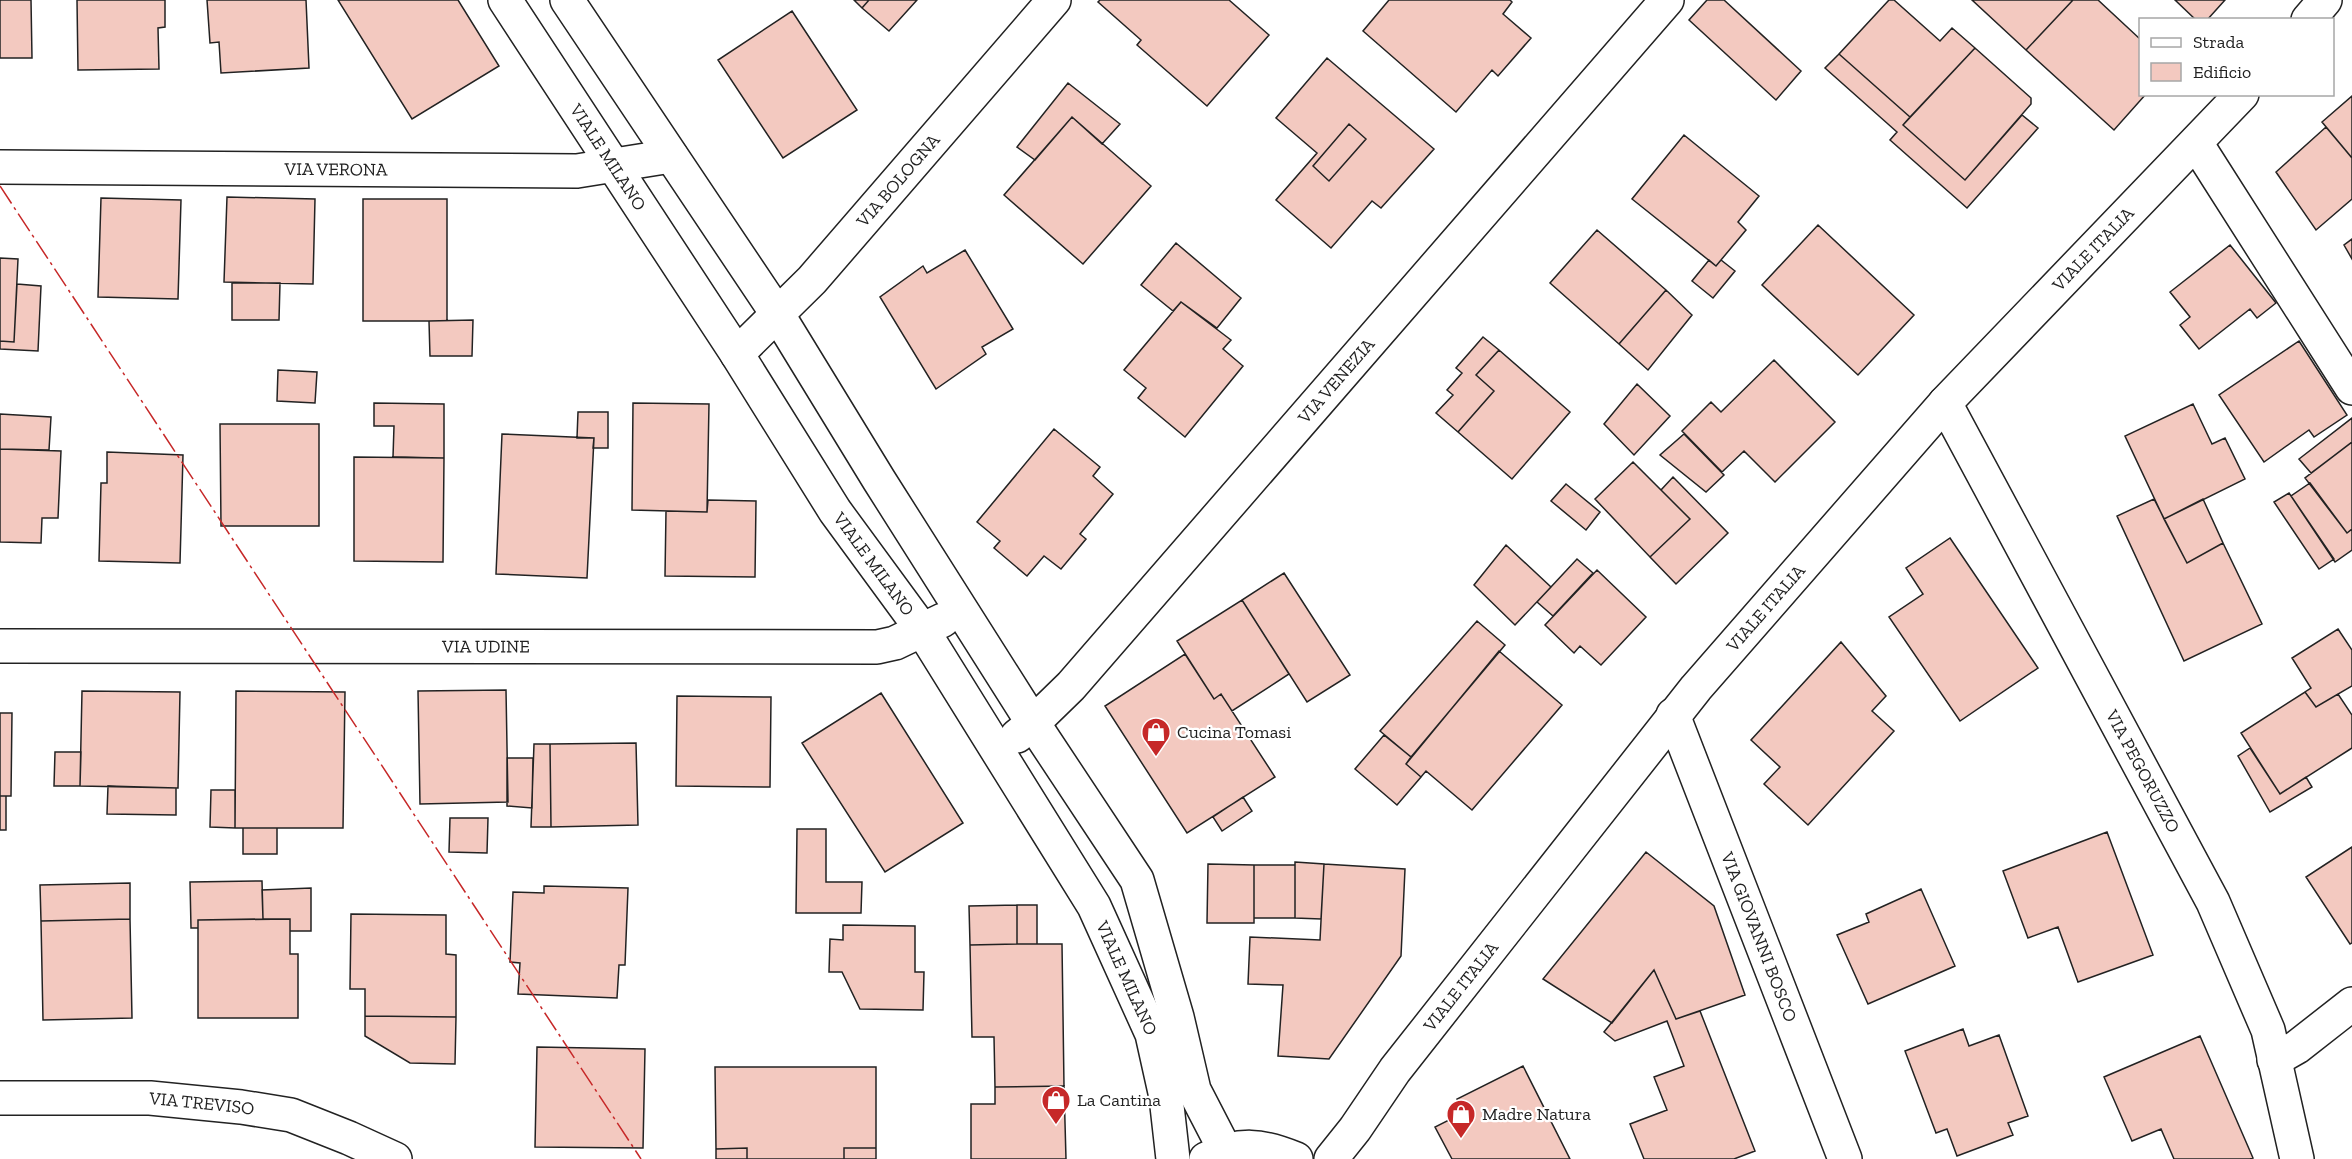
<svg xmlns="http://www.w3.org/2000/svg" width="2352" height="1159" viewBox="0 0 2352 1159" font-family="'Zilla Slab',serif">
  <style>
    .building { fill: #f3c9c0; stroke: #222; stroke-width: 1.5 }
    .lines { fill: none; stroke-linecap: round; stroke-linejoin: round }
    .minor-casing { stroke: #222; stroke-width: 36 }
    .secondary-casing { stroke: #222; stroke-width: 36 }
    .minor { stroke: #fff; stroke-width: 33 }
    .secondary { stroke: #fff; stroke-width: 33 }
    .power { stroke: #c62828; stroke-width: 1.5; stroke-dasharray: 21 4.5 3 4.5; stroke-linecap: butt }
    .labels { text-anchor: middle; stroke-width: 4.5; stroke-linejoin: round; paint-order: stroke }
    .street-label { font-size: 18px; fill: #222; stroke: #fff }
    .poi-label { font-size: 18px; fill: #222; stroke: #fff; text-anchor: start }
  </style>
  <rect width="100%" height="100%" fill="#fff"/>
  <path class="building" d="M0,0h31l1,58h-32z
    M77,0h88v27l-7,1 1,41 -81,1z
    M207,0h99l3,68 -88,5 -2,-31 -9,1z
    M338,0h120l41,66 -87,53z
    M854,0h15l-7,8z
    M869,0h48l-28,31 -27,-23z
    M1100,0h129l40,35 -62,71 -70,-61 4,-5 -43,-38z
    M1389,0h121l2,2 -9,12 28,24 -33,38 -6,-6 -36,42 -93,-81z
    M1707,0h17l77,71 -25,29 -87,-80z
    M1889,0h5l46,41 12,-13 23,20 -65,69 -71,-63z
    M1972,0h101l-47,50z
    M2073,0h25l42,39v55h6l-32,36 -88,-80z
    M2175,0h50l-18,20h-11z
    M792,11l65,99 -74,48 -65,-98z
    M1975,48l56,50v6l-66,76 -62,-55z
    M1839,54l71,63 -7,8 62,55 57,-65 16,13 -71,80 -77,-68 7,-8 -72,-64z
    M1327,58l107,91 -53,59 -9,-7 -41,47 -55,-48 41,-47 -41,-35z
    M1068,83l52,41 -18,20 -30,-27 -37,43 -18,-13z
    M2352,96v62l-30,-36z
    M1072,117l79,69 -68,78 -79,-69z
    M1349,124l17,15 -37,42 -16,-15z
    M2326,127l26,31v41l-36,31 -40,-58z
    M1684,135l75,61 -21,26 8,8 -30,36 -84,-67z
    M227,197l88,2 -2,85 -89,-2z
    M101,198l80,2 -3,99 -80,-2z
    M363,199h84v122h-84z
    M1818,225l96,90 -56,60 -96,-90z
    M1597,230l69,60 -47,54 -69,-61z
    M2352,239v20l-8,-14z
    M1176,243l65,55 -24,30 -36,-26 -8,9 -32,-26z
    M2230,245l46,58 -19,15 -7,-9 -51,40 -19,-24 10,-8 -20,-25z
    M965,250l48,79 -31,18 4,7 -50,35 -56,-92 43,-31 4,7z
    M0,258l18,1 -4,83 -14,-1z
    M1709,260l7,6 5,-6 14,11 -22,27 -21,-17z
    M232,283h48l-1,37h-47z
    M17,284l24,2 -3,65 -38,-2v-8l14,1z
    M1666,290l26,25 -44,55 -29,-26z
    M1181,302l50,38 -8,9 20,17 -58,71 -47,-39 8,-10 -22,-18z
    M473,320l-1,36h-42l-1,-35z
    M1483,337l16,13 -23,25 18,16 -36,41 -22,-19 17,-18 -6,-5 15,-17 -6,-5z
    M2299,341l48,74 -33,22 -5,-7 -45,32 -45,-67z
    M1499,350l71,62 -58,67 -54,-47 36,-41 -18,-16z
    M1774,360l61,62 -60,60 -31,-31 -22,21 -40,-41 29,-29 10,10z
    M278,370l39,2 -2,31 -38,-2z
    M1637,384l33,32 -36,39 -30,-31z
    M374,403l70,1v54l-51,-1 1,-31h-20z
    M633,403l76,1 -2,108 -75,-2z
    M2193,404l19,40 13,-6 20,41 -81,40 -39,-83z
    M578,412h30v36h-15l1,-10h-17z
    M0,414l51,3 -2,33 -49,-1z
    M2352,418v24l-41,31 -12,-14z
    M220,424h99v102h-98z
    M1054,429l46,38 -7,9 20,18 -33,40 6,5 -25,30 -17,-13 -17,20 -33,-28 6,-7 -23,-19z
    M502,434l92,4 -7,140 -91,-4z
    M1684,434l40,41 -18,17 -46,-37z
    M2352,442v87l-5,4 -42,-55z
    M0,449l61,2 -3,67h-16l-1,25 -41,-1z
    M107,452l76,3 -3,108 -81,-2 2,-78h6z
    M354,457l90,1 -1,104 -89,-1z
    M1633,462l57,57 -40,38 -55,-58z
    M1673,477l55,56 -52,51 -26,-27 40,-38 -29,-29z
    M2310,483l37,50 5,-4v21l-17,12 -44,-66z
    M1566,484l34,28 -14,18 -35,-29z
    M2289,493l45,66 -15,10 -45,-67z
    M2154,499l33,64 36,-20 39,81 -78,37 -67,-145z
    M2203,499l20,44 -36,20 -23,-44z
    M708,500l48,1 -1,76 -90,-1 1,-65 41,1z
    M1950,538l88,130 -78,53 -71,-104 34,-23 -17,-26z
    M1506,545l45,42 -36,38 -41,-40z
    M1577,559l16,14 -40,43 -16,-14z
    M1597,570l49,47 -45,48 -21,-19 -6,7 -29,-28z
    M1284,573l66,102 -43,27 -65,-102z
    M1242,600l47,74 -57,37 -11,-17 -7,5 -37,-58z
    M1477,621l28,24 -94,112 -31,-26z
    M2338,629l14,21v36l-36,21 -11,-15 6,-4 -19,-30z
    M1841,642l45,54 -14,15 22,20 -86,94 -44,-41 16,-17 -29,-27z
    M1499,651l63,54 -90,105 -46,-39 -5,6 -15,-13z
    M1185,654l29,45 7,-5 54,83 -88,56 -82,-127z
    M506,690l2,112 -88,2 -2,-113z
    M82,691l98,1 -2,96 -98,-2z
    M236,691l109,1 -2,136h-108z
    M2305,692l11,15 22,-13 14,21v33l-72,46 -39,-61z
    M881,693l82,130 -78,49 -83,-129z
    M677,696l94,1 -1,90 -94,-1z
    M0,713h12l-1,83h-11z
    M1384,735l27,22 -5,7 15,13 -24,28 -42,-36z
    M636,743l2,82 -87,2 -1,-83z
    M534,744h16l1,83h-20z
    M2250,748l30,46 26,-17 6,10 -42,25 -32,-56z
    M55,752h26l-1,34h-26z
    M507,758h26l-1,50 -25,-2z
    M108,786l68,2v27l-69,-1z
    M211,790h24v38l-25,-1z
    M0,796h6v34h-6z
    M1243,797l9,14 -30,20 -9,-14z
    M450,818h38l-1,35 -38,-1z
    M243,828h34v26h-34z
    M797,829h29v53h36l-1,31h-65z
    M2107,832l46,123 -75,27 -20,-55 -30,11 -25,-67z
    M2352,847v96l-2,1 -44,-67z
    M1646,852l68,54 31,89 -69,24 -22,-49 -42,53 -69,-44z
    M1295,862l29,2 -3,55 -26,-1z
    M1208,864l46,1v58h-47z
    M1324,864l81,5 -4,87 -72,103 -51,-3 5,-71 -35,-1 2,-47 70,3z
    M1254,865h41v53h-41z
    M262,881l1,38 -65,1v8h-7l-1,-46z
    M130,883v36l-89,2 -1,-36z
    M544,886l84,2 -3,77h-6l-2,33 -99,-4 2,-31 -10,-1 3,-70 31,1z
    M311,888v43h-21v-12h-27l-1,-29z
    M1921,889l34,77 -87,38 -31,-69 32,-13 -3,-8z
    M1017,905h20v39h-20z
    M1017,905v39l-47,1 -1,-39z
    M351,914l95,1v39l10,1v62l-91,-1v-27h-15z
    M130,919l2,99 -89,2 -2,-99z
    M290,919v35h8v64h-100v-98z
    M843,925l72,1v46h9l-1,38 -63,-1 -18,-37h-13l1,-33 13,1z
    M1017,944h45l2,142 -69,1 -1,-50h-22l-2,-92z
    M1654,970l22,49 24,-8 55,140 -21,8h-90l-14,-35 37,-14 -13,-33 30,-11 -17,-45 -52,20 -11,-9z
    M365,1016l91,1 -1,47 -45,-1 -45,-27z
    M1963,1029l6,17 30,-11 29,81 -20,7 5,12 -56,21 -10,-27 -11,4 -31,-82z
    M2200,1036l53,122 -3,1h-76l-13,-30 -29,12 -28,-64z
    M537,1047l108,2 -2,99 -108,-1z
    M1523,1066l47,93h-118l-17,-32 28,-14 -6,-14z
    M715,1067h161v81h-32v11h-97v-11l-31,1z
    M1064,1086l2,73h-95v-55h24v-17z
    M747,1148v11h-31v-10z
    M844,1148h32v11h-32z"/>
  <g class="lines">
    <g class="minor-casing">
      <g id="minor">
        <path id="s1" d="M505,0l232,354 98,157 88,120 171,275 58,128 14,63 7,62"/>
        <path d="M567,0l211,315 101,165 154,243 104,157 40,137 17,73 31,60"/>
        <path d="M2196,143l156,245"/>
        <path id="s2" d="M0,167l577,4 94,-15"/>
        <path id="s3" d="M737,354l75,-74 242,-280"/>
        <path id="s4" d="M1945,403l268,499 55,128 29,129"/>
        <path id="s5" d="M0,646l877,1 18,-4 48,-23"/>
        <path id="s6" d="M1673,715l172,444"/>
        <path id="s7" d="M1017,736l16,-13 38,-37 596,-686"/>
        <path d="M2274,1060l23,-13 55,-43"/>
        <path id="s8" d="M0,1098h150l91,9 50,8 58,23 46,21"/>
      </g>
    </g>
    <g class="secondary-casing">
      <g id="secondary">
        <path d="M2308,20l17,-20"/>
        <path d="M1206,1159c34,-17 56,-14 90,0"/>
        <path id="s9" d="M1331,1159l24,-30 40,-59 301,-382 249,-285 297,-309"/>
      </g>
    </g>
    <use href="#minor" class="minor"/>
    <use href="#secondary" class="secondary"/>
    <path class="power" d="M0,186l641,973"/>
  </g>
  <defs>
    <g id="shop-pin" transform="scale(1.5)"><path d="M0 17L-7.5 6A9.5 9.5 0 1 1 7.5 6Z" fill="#c62828" stroke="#fff"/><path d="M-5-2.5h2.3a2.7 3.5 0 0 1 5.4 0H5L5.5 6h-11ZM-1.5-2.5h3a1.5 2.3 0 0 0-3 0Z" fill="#fff"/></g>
  </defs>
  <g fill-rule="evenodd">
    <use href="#shop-pin" x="1156" y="732"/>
    <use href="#shop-pin" x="1056" y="1100"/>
    <use href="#shop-pin" x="1461" y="1114"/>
  </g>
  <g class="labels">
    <g class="street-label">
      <text dy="6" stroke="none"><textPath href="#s1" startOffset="188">VIALE MILANO</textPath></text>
      <text dy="6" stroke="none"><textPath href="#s2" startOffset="336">VIA VERONA</textPath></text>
      <text dy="6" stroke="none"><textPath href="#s3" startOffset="237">VIA BOLOGNA</textPath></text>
      <text dy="6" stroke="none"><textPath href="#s9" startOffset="1188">VIALE ITALIA</textPath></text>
      <text dy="6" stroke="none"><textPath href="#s7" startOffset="478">VIA VENEZIA</textPath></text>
      <text dy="6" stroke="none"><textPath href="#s1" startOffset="674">VIALE MILANO</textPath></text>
      <text dy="6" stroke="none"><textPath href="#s9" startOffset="702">VIALE ITALIA</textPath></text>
      <text dy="6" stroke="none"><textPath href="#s5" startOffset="486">VIA UDINE</textPath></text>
      <text dy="6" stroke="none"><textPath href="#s4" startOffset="418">VIA PEGORUZZO</textPath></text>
      <text dy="6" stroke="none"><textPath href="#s6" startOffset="238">VIA GIOVANNI BOSCO</textPath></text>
      <text dy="6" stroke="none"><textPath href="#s1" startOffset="1160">VIALE MILANO</textPath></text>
      <text dy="6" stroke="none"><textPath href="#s9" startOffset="216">VIALE ITALIA</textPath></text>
      <text dy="6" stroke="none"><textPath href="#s8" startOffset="202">VIA TREVISO</textPath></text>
    </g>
    <g class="poi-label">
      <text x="1177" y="738">Cucina Tomasi</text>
      <text x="1077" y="1106">La Cantina</text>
      <text x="1482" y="1120">Madre Natura</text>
    </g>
  </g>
  <rect x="2139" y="18" width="195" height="78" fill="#ffffff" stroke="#a7a7a7" stroke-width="1.5"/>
  <rect x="2151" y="38" width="30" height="9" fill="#ffffff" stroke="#a7a7a7" stroke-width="1.5"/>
  <text x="2193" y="48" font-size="18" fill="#222222">Strada</text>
  <rect x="2151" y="63" width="30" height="18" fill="#f3c9c0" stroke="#a7a7a7" stroke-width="1.5"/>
  <text x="2193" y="78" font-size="18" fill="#222222">Edificio</text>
</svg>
